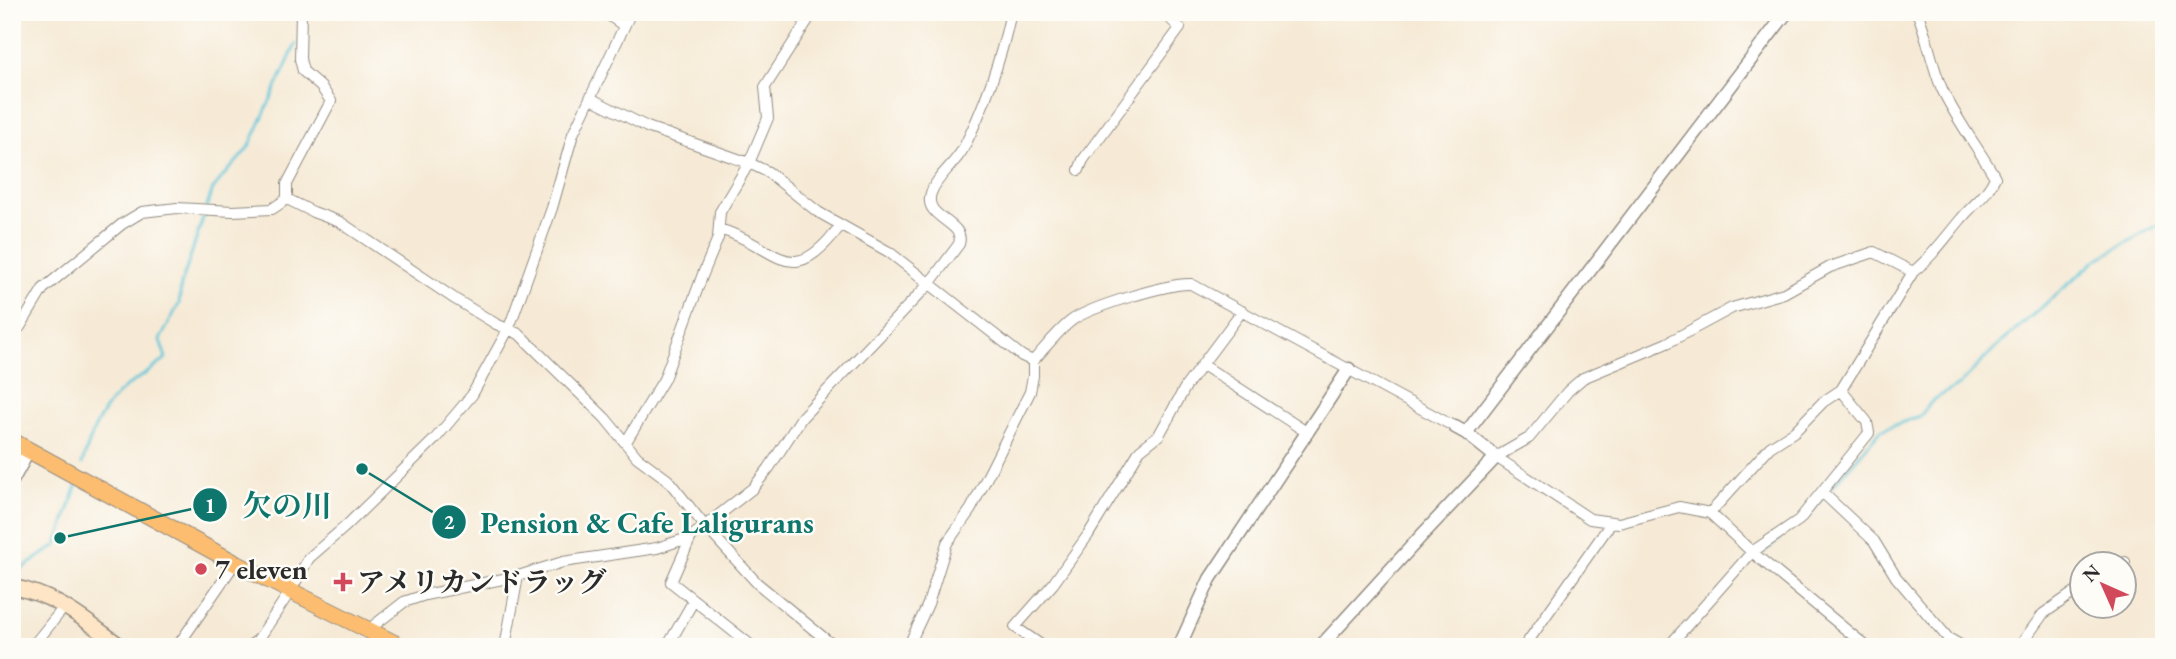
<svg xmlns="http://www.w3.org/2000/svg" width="2176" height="659" viewBox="0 0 2176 659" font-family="'EB Garamond','Noto Serif JP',serif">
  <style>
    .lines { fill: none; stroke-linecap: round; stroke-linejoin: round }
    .stream { stroke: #5dc5d9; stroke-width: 2.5 }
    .minor-casing { stroke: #908a80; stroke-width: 12 }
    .tertiary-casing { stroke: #908a80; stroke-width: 15 }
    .secondary-casing { stroke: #908a80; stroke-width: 17 }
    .trunk-casing { stroke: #908a80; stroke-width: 18 }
    .minor { stroke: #fff; stroke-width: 10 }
    .tertiary { stroke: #fff; stroke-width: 12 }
    .secondary { stroke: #fee5c5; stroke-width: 14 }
    .trunk { stroke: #fcbd6f; stroke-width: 16 }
    .poi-dot { fill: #d1495b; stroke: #fdfcf7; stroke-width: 2.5 }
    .labels { text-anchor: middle; stroke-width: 5; stroke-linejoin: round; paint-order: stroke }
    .poi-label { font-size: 28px; font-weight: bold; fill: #2b2b2b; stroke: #fdfcf7; text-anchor: start }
    .leader { fill: none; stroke: #0f766e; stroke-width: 2.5 }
    .callout-dot { fill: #0f766e; stroke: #fdfcf7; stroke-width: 2.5 }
    .mark-label { font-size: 21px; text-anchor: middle; font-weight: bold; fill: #fff }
    .callout-label { font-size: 30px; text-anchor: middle; font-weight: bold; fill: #0f766e; stroke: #fdfcf7; stroke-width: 5; stroke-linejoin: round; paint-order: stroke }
  </style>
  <rect width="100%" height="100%" fill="#fdfcf7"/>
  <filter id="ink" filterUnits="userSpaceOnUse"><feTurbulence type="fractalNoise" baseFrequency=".0143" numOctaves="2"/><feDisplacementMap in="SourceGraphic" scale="14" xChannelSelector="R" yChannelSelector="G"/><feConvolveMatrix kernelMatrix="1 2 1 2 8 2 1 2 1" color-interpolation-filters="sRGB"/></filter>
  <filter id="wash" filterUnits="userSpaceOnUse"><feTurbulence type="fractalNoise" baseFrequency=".00686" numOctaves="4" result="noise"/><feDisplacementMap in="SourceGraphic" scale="28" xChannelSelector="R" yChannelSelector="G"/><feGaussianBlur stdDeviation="1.57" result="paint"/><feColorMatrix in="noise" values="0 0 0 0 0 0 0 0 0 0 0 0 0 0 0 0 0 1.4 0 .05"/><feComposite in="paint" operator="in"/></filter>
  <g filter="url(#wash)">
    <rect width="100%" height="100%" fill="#f6ead6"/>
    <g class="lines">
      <path class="stream" d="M82,464c9,-29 18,-57 44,-77 13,-10 28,-17 40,-29l-6,-18 19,-36 2,-19 31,-94c10,-17 27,-29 38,-46l46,-101
        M1831,488l50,-58 39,-14 13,-16 26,-15 39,-40 97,-84 69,-40
        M1805,520l17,-21
        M1763,552l17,-13
        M20,570l37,-25 20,-60"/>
    </g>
  </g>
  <g filter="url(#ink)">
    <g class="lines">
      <g class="minor-casing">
        <path id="minor" d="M604,12l19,13
          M590,98l57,29 102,36 19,9 50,40 71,40 133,104 11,5
          M1079,170l4,-10 97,-132 -17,-16
          M287,199l26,13 27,10 115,77 41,25 23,10 86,84 32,39 31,23 36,45 53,58 78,64
          M287,199v-15l44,-83 -10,-14 -18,-16 -3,-12 1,-47
          M719,229c59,16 70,65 121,-3
          M12,332l8,-5 23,-38 79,-65 20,-12 35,-4 56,3 39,-2 15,-10
          M1203,365l105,68
          M626,442l38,-63 39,-105 15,-36 2,-26 29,-49 19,-45 -3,-31 48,-75
          M1822,492l52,49 22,36 52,61 16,9
          M1710,513l60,-66 25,-16 28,-29 18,-12 72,-118c19,-15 32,-34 48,-53 12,-15 27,-24 34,-42 -17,-29 -39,-58 -53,-88 -11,-25 -14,-52 -25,-77
          M691,537l-20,45 82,65
          M2120,564l5,-2
          M368,630l36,-28 21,-7 93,-19 45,-14 94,-14 34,-11 62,-49 16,-20 33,-51 127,-133 30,-40c7,-23 -37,-25 -28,-51 6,-17 23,-28 32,-44 22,-43 38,-90 48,-137
          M32,647l33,-41
          M177,647l58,-84
          M248,647l10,-7 33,-50 18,-32 37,-32 89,-87 37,-44 37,-67 43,-120 21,-74 58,-122
          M505,647l13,-71
          M667,647l27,-47
          M908,647l20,-43 19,-61 24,-34 59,-117 3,-16v-15c12,-13 24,-29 38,-40 18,-14 98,-38 120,-37l264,143
          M1044,647l-29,-20 38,-43 35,-49 52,-85 19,-15 27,-49 56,-75
          M1524,647l87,-124
          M1668,647l84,-95 47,-32 70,-87 -2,-11 -26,-32
          M1867,647l-115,-95 -42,-39 -31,-6 -60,16 -29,-4 -94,-62 33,-19 39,-47 15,-13 84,-35 65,-35 52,-15 46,-26 44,-15 39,20
          M2019,647l24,-33 39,-27"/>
      </g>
      <g class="tertiary-casing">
        <path id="tertiary" d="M1466,433l321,-421
          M12,481l17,-31
          M1179,647l31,-68 139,-210
          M1320,647l103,-113 73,-77 -30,-24 -11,-6"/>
      </g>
      <g class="secondary-casing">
        <path id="secondary" d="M12,587c44,7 75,35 110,60"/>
      </g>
      <g class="trunk-casing">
        <path id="trunk" d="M12,441l223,122 167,84"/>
      </g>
      <use href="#minor" class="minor"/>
      <use href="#tertiary" class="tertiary"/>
      <use href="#secondary" class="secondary"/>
      <use href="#trunk" class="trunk"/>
    </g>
  </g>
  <g class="poi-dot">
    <circle cx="201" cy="569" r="7"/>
    <path d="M339.5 571.5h7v7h7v7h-7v7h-7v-7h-7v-7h7z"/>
  </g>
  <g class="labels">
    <g class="poi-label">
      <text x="215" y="579">7 eleven</text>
      <text x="357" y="592">アメリカンドラッグ</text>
    </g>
  </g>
  <path class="leader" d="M60 538L210 505M362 469L449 522"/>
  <g class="callout-dot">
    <circle cx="60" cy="538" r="7"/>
    <circle cx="362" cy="469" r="7"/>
    <circle cx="210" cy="505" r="18"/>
    <circle cx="449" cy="522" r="18"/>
  </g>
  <g class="mark-label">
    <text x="210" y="513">1</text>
    <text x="449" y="529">2</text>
  </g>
  <g class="callout-label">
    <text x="287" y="516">欠の川</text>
    <text x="647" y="533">Pension &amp; Cafe Laligurans</text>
  </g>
  <rect width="2176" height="659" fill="none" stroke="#fdfcf7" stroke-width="42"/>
  <g transform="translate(2103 585) rotate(315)"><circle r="33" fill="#fdfcf7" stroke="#a9a8a5" stroke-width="2"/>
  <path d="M0-5L12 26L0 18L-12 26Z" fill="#d1495b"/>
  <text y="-10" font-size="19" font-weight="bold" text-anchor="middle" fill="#2b2b2b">N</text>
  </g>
</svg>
